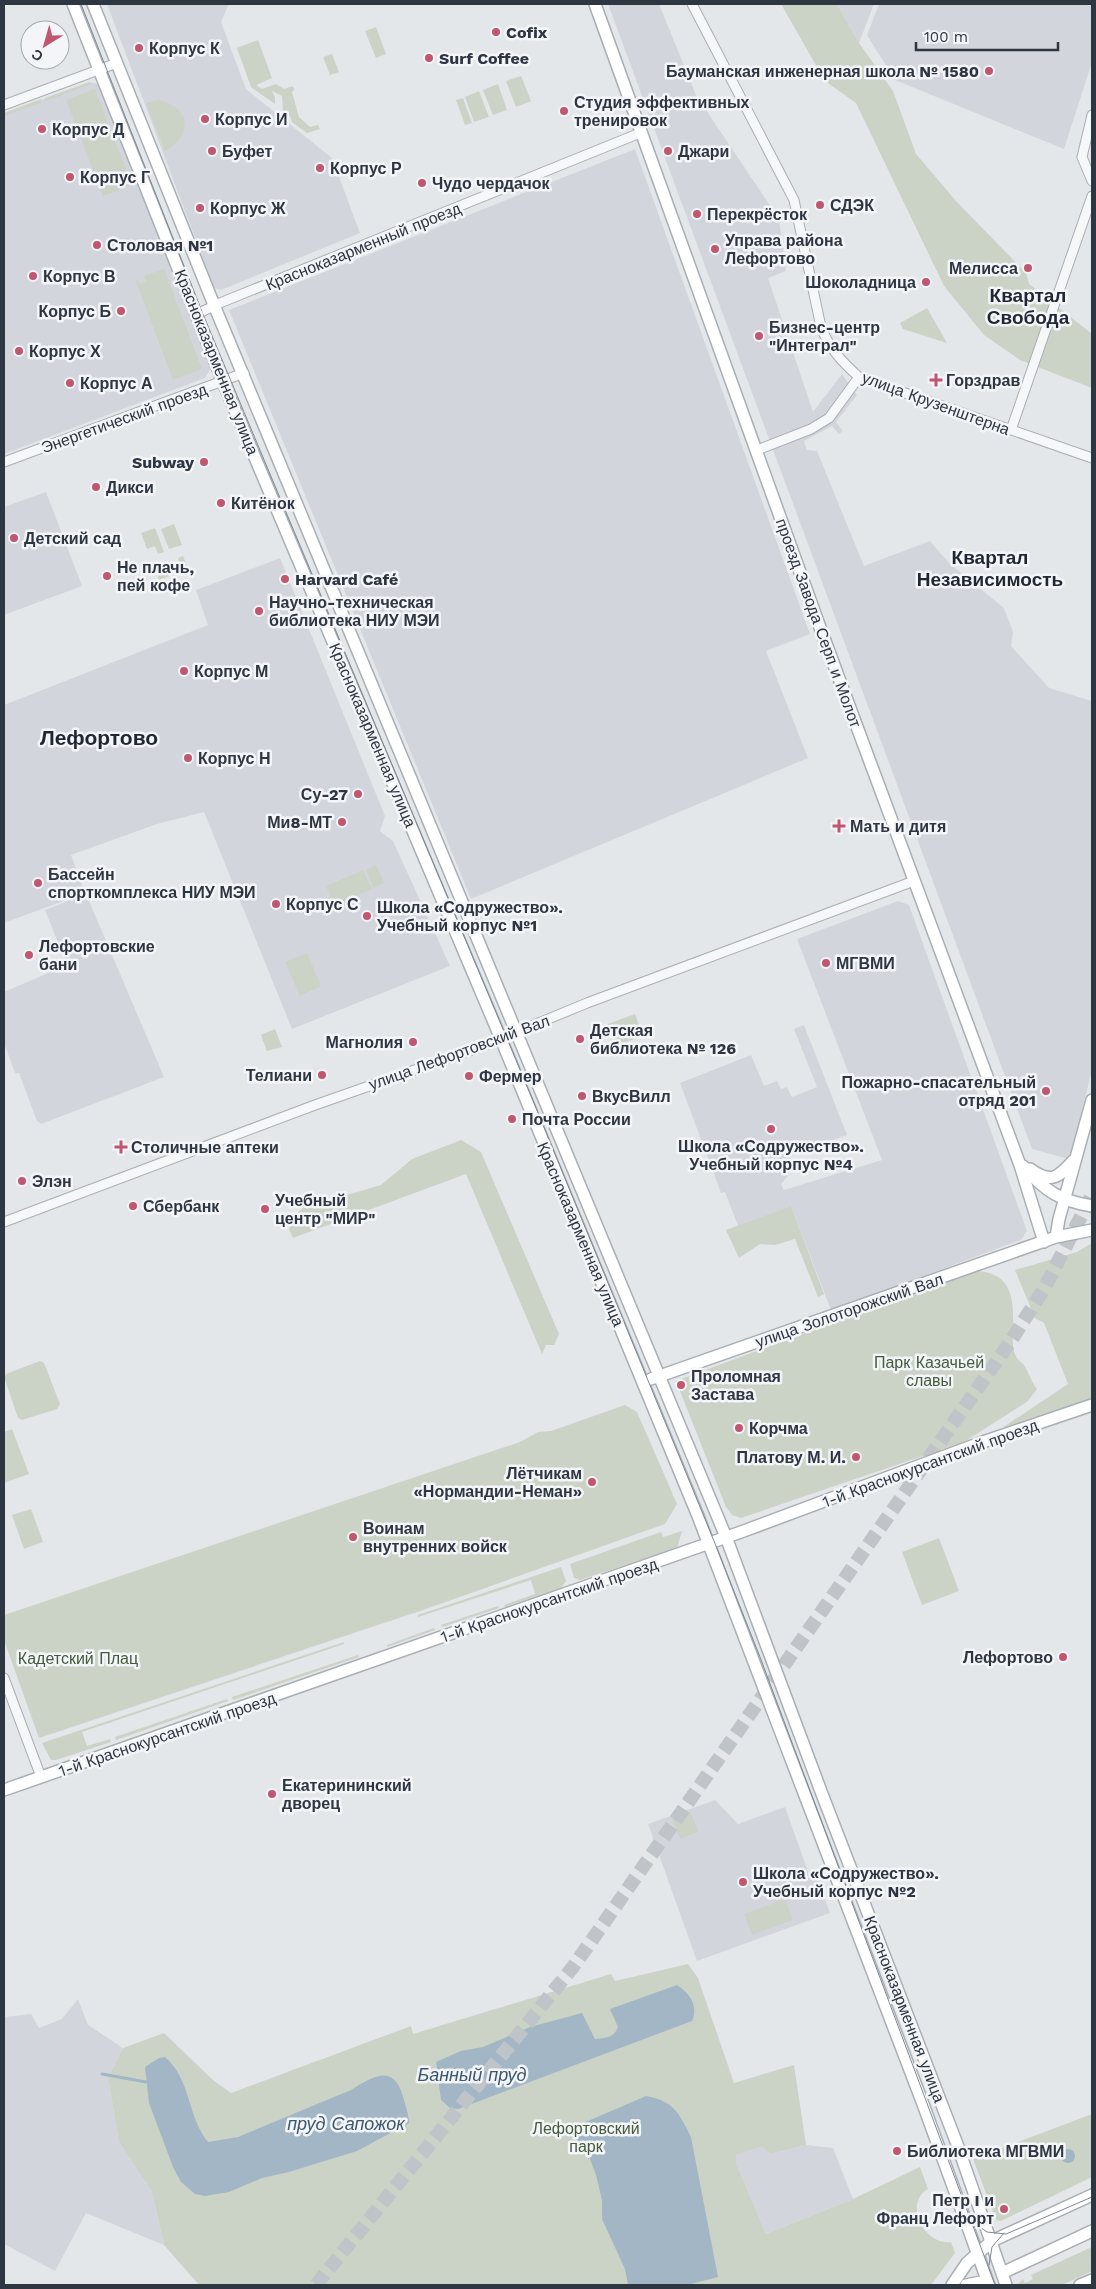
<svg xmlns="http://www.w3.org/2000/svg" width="1096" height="2289" viewBox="0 0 1096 2289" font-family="'Work Sans',sans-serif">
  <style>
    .built { fill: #d2d6dc }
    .green { fill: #cad3c6 }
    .water { fill: #a3b6c6 }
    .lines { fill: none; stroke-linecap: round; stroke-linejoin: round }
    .stream { stroke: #a3b6c6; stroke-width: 3 }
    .primary-tunnel { stroke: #bfc4c8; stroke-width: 14; stroke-dasharray: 14 7; stroke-linecap: butt }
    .street-casing { stroke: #a9aeb4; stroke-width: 11 }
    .secondary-casing { stroke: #a9aeb4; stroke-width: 14 }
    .street { stroke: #f6f7f9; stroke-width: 9 }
    .secondary { stroke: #fff; stroke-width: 11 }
    .tram { stroke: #7f8792; stroke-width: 1 }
    .poi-dot { fill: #c1576f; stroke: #f3f5f8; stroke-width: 2 }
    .labels { text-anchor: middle; stroke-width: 5; stroke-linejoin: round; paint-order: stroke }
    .poi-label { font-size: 16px; font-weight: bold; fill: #2d3641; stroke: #f3f5f8; text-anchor: start }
    .street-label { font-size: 16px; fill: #2d3641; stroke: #f3f5f8 }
    .park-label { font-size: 16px; fill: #445b3c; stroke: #f3f5f8 }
    .water-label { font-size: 18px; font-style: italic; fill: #3b5770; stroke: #f3f5f8 }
    .quarter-label { font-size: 19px; font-weight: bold; fill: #1f2732; stroke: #f3f5f8 }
    .district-label { font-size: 21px; font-weight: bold; fill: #1f2732; stroke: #f3f5f8 }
  </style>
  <rect width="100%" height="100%" fill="#e4e7ea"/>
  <path class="built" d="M107,4h122l-8,18 25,67 86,69 28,75 -139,57 -7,-2z
    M608,4h51l37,91 83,124 7,52 -18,7 45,134 29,-38 15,21 -21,27 7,9 -4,3 -7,-8 -28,15 3,9 10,1 47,115 66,-25 19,22 55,45 9,24 -2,14 38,42 43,13v370l-23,88 -37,-10z
    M837,4h37l-15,39z
    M879,4h213v58l-28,87 -169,-69 -28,-45z
    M90,82l7,2 3,2 111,282 -6,10 -201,76v-340z
    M635,149l175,485 -44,17 42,107 -337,141 -242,-589z
    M46,492l36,94 -78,29v-108z
    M280,558l105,258 -5,15 13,10 57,125 -158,63 -88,-217 -47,12 -86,31 14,38 -81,30v-218l204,-80 -12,-35z
    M86,894l78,183 -123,47 -4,-3 -18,-48h-4l-11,-30v-51l63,-27 -22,-55z
    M898,901l11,4 118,326 -6,9 -190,70 -40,-104 -53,20 -13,-34 -4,1 -41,-110 71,-28 13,31 13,-5 4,8 6,-2 5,10 25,-10 -23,-58 10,-4 43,110 -57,21 -2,20 -7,8 3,6 98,-30 -85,-221z
    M715,1800l23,24 47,-17 26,73 6,-2 13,35 -133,48 -49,-137z
    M78,1999l10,26 35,23 -15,30 11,64 33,50 12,53 -78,-32 -31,58 -51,-27v-227l27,-3 8,14 23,-9z
    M762,2145l8,9 36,-9 27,3 20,51 -87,35 -33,-78z"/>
  <path class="green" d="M781,4h56l22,39 34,48 23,63 40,47 70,72 3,11 63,50v54l-72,-28 -36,-25 -40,-49 -88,-183 -31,-22z
    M376,27l10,27 -10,4 -11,-27z
    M258,40l14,38 -16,7 6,4 14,-5 8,5 9,-3 1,4 -2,2 7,25 11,10 8,-2 2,4 -13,4 -15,-11 -2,-6 -7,-5 -1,-15 -10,-5 3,6v7l-24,-17 -14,-39z
    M332,54l7,18 -9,3 -7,-18z
    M521,76l10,25 -15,6 -10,-26z
    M90,82l1,2 -45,17 -1,-3z
    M498,84l9,26 -14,5 -10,-25z
    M95,89l37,96 -29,11 -37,-96z
    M479,91l10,26 -15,5 -9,-25z
    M463,98l9,25 -7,2 -9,-25z
    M41,99l1,3 -38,14v-3z
    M157,100c34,5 37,37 8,51l-19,-48z
    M164,269l38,100 -29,11 -38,-101h2l3,5 6,-2 -2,-6z
    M927,308l20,35 -44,-14 -3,-6z
    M174,524l8,21 -13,4 -8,-20z
    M155,528l9,24 -6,2 -3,-8 -8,3 -6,-16z
    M183,556l5,13 -13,5 -2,-6 -6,2 2,6 -10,4 -3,-9 23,-9 -1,-4z
    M376,865l8,18 -11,5 -7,-18z
    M363,870l9,19 -38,16 -8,-19z
    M307,953l14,33 -21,10 -15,-34z
    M635,1014l8,22 -26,9 -9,-21z
    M275,1029l7,18 -15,4 -6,-16z
    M461,1140l20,12 78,182 -5,11h-8l-4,9 -76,-180 -173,64 -4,-9 6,-14 8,-7 78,-23 31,-26z
    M791,1206l33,88 -6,3 -23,-58 -20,6 -15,-1 -21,14 -13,-28z
    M1092,1243v156l-90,31 3,-4 63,-42 -24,-61 -9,-5 -20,-48 62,-18z
    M971,1271c43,-1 43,29 42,62 0,7 -1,17 3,23 1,4 6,6 8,9 5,8 7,16 13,24l-9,12 -64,41 -223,76 -9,-3 -6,-8 -50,-126z
    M40,1361l4,2 16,41 -3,5 -35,11 -4,-2 -14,-41 2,-3z
    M625,1405l12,7 40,92 -12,20 -239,85 -387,129 -35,-98v-25l516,-173 18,-10 13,-1z
    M12,1429l17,45 -25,9v-51z
    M31,1509l12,33 -19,7 -12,-34z
    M682,1531l-5,17 -97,32 -6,-2 -4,-14 91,-32 2,5z
    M939,1538l20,53 -37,14 -20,-53z
    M561,1567l5,14 -5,7 -56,19 -1,-2 31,-11 -4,-14 -113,37v-2z
    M498,1606l1,2 -57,19 -1,-2z
    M434,1628l1,2 -48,17v-2z
    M344,1642v2l-262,88 5,14 23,-7 1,3 -55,18h-5l-9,-17z
    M358,1655l1,2 -126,43 -1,-3z
    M227,1699l1,2 -112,39 -1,-3z
    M691,1812l7,20 -18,7 -8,-20z
    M785,1899l8,21 -41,15 -8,-21z
    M688,1964l10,14 36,105 60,-18 12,80 -36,9 -8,-8 -26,9v8l30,71 87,-35 67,-32 8,22c-25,13 -4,57 23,53l4,11 -24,32h-732l-35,-40 -12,-53 -33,-50 -11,-64 15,-30 41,-15 50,48 17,12 180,-67 2,8 198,-60 4,7z
    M1092,2114v63l-91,44 -5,-1 -23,-61z
    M1092,2247v24l-30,14h-45l6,-6 2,4 8,-4 -2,-4z"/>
  <path class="water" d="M677,1985c12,8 22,20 15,36l-234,88 -8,-1 -9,-8 -5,-38 25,-11 22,-4 47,-20 52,-14 13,26c10,-1 19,-1 23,-12l-8,-18z
    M165,2057c26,22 22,59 43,85l30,-5 113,-47c25,-16 44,-26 53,10 2,7 5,16 5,23l-52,28 -68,21 -27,6 -33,14 -24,4 -10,-2 -14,-12 -8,-15 -24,-64 -4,-36 14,-9z
    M646,2096c28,5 33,17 45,41l27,140 -31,8h-59l-3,-16 -23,-50v-19l-6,-25 -9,-24 -10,-9 -3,-15z
    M1061 2156a7 7 0 1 1 14 0a7 7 0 1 1-14 0Z"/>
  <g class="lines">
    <path class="stream" d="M102,2074l44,8"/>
    <path class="primary-tunnel" d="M316,2285l257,-318 437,-625 35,-55 47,-92"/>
    <g class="street-casing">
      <path id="street" d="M692,4l102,196 27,127c8,21 21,35 38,50l233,81
        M4,105l113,-42
        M1092,115l-10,42 10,24
        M197,314l23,-11 420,-170
        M1011,430l81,-234
        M757,450l54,-21 18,-11 30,-41
        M4,462l240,-89
        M4,1222l311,-117 168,-59 104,-43 327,-122
        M4,1678l37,99"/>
    </g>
    <g class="secondary-casing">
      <path id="secondary" d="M73,4l150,378 278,657 197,477 225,588 66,181
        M93,4l121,301 512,1232 96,257 135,350 49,141
        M595,4l223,618 202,543 24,77
        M1023,1166c22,25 37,35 69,40
        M1030,1169c21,15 28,9 43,-8
        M1056,1237l3,-18 33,-119
        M651,1379l405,-142 36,-7
        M4,1790l737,-258 239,-89 112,-38
        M1002,2273l90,-42
        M952,2285l15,-22 25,-22 100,-46
        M966,2285l15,-3 7,1
        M1080,2285l12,-5"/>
    </g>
    <use href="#street" class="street"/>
    <use href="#secondary" class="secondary"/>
    <path class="tram" d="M81,4l121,308 332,791 180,438 46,116 235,628
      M972,2221l15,11 19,2 86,-37
      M989,2265l3,-18 12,-14"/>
  </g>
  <g class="poi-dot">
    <circle cx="496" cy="32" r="5"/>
    <circle cx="139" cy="48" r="5"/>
    <circle cx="429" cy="58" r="5"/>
    <circle cx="989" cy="71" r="5"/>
    <circle cx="564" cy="111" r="5"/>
    <circle cx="205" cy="119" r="5"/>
    <circle cx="42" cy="129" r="5"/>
    <circle cx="212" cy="151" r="5"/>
    <circle cx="668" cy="151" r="5"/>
    <circle cx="320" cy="168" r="5"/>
    <circle cx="70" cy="177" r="5"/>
    <circle cx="422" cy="183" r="5"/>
    <circle cx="820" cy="205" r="5"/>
    <circle cx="200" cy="208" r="5"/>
    <circle cx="697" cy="214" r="5"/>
    <circle cx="97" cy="245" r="5"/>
    <circle cx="715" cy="249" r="5"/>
    <circle cx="1028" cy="268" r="5"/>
    <circle cx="33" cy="276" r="5"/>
    <circle cx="926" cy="282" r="5"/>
    <circle cx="121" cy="311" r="5"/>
    <circle cx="759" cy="336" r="5"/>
    <circle cx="19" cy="351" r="5"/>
    <path d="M933.5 372.5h5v5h5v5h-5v5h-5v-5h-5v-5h5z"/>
    <circle cx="70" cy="383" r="5"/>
    <circle cx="204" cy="462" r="5"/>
    <circle cx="96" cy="487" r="5"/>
    <circle cx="221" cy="503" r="5"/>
    <circle cx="14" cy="538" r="5"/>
    <circle cx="107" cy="576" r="5"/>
    <circle cx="285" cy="579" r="5"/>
    <circle cx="259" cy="611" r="5"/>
    <circle cx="184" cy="671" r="5"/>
    <circle cx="188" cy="758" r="5"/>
    <circle cx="358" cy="794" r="5"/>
    <circle cx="342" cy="822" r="5"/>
    <path d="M836.5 818.5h5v5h5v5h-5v5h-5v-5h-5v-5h5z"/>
    <circle cx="38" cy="883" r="5"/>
    <circle cx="276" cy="904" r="5"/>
    <circle cx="367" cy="916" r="5"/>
    <circle cx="29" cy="955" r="5"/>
    <circle cx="826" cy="963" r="5"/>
    <circle cx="580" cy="1039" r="5"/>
    <circle cx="413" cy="1042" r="5"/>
    <circle cx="322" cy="1075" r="5"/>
    <circle cx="469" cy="1076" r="5"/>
    <circle cx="1046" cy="1091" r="5"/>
    <circle cx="582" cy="1096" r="5"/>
    <circle cx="512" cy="1119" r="5"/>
    <circle cx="771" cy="1129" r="5"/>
    <path d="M118.5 1139.5h5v5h5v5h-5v5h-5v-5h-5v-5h5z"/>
    <circle cx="22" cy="1181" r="5"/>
    <circle cx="133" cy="1206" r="5"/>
    <circle cx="265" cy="1209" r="5"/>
    <circle cx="681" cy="1385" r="5"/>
    <circle cx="739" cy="1428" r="5"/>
    <circle cx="856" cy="1457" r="5"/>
    <circle cx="592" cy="1482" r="5"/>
    <circle cx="353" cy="1537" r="5"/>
    <circle cx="1063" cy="1657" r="5"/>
    <circle cx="272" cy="1794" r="5"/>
    <circle cx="743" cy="1882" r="5"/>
    <circle cx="897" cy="2151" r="5"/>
    <circle cx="1004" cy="2209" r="5"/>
  </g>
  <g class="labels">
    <g class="poi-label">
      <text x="506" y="38">Cofix</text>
      <text x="149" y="54">Корпус К</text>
      <text x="439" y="64">Surf Coffee</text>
      <text x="979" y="77" text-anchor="end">Бауманская инженерная школа № 1580</text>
      <text x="574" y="108">Студия эффективных<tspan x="574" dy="18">тренировок</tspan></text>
      <text x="215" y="125">Корпус И</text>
      <text x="52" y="135">Корпус Д</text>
      <text x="222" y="157">Буфет</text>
      <text x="678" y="157">Джари</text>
      <text x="330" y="174">Корпус Р</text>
      <text x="80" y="183">Корпус Г</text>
      <text x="432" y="189">Чудо чердачок</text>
      <text x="830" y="211">СДЭК</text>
      <text x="210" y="214">Корпус Ж</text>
      <text x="707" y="220">Перекрёсток</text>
      <text x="725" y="246">Управа района<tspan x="725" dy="18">Лефортово</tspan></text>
      <text x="107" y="251">Столовая №1</text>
      <text x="1018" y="274" text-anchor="end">Мелисса</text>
      <text x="43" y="282">Корпус В</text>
      <text x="916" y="288" text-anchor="end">Шоколадница</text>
      <text x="111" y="317" text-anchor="end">Корпус Б</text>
      <text x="769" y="333">Бизнес-центр<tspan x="769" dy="18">"Интеграл"</tspan></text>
      <text x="29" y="357">Корпус Х</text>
      <text x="946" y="386">Горздрав</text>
      <text x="80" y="389">Корпус А</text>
      <text x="194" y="468" text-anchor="end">Subway</text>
      <text x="106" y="493">Дикси</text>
      <text x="231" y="509">Китёнок</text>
      <text x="24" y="544">Детский сад</text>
      <text x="117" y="573">Не плачь,<tspan x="117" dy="18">пей кофе</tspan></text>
      <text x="295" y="585">Harvard Café</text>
      <text x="269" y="608">Научно-техническая<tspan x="269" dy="18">библиотека НИУ МЭИ</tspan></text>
      <text x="194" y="677">Корпус М</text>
      <text x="198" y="764">Корпус Н</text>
      <text x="348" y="800" text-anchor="end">Су-27</text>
      <text x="332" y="828" text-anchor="end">Ми8-МТ</text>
      <text x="850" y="832">Мать и дитя</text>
      <text x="48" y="880">Бассейн<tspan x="48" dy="18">спорткомплекса НИУ МЭИ</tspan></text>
      <text x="286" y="910">Корпус С</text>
      <text x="377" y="913">Школа «Содружество».<tspan x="377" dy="18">Учебный корпус №1</tspan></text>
      <text x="39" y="952">Лефортовские<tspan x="39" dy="18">бани</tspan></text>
      <text x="836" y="969">МГВМИ</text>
      <text x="590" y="1036">Детская<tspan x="590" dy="18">библиотека № 126</tspan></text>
      <text x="403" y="1048" text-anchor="end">Магнолия</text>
      <text x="312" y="1081" text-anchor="end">Телиани</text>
      <text x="479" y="1082">Фермер</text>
      <text x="1036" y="1088" text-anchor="end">Пожарно-спасательный<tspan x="1036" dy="18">отряд 201</tspan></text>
      <text x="592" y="1102">ВкусВилл</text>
      <text x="522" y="1125">Почта России</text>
      <text x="771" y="1152" text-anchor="middle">Школа «Содружество».<tspan x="771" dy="18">Учебный корпус №4</tspan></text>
      <text x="131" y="1153">Столичные аптеки</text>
      <text x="32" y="1187">Элэн</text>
      <text x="275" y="1206">Учебный<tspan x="275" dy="18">центр "МИР"</tspan></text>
      <text x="143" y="1212">Сбербанк</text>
      <text x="691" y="1382">Проломная<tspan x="691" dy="18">Застава</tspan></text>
      <text x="749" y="1434">Корчма</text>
      <text x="846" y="1463" text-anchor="end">Платову М. И.</text>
      <text x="582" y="1479" text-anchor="end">Лётчикам<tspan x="582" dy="18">«Нормандии-Неман»</tspan></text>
      <text x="363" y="1534">Воинам<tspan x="363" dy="18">внутренних войск</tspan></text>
      <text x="1053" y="1663" text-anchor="end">Лефортово</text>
      <text x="282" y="1791">Екатерининский<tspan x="282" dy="18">дворец</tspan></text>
      <text x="753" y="1879">Школа «Содружество».<tspan x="753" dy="18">Учебный корпус №2</tspan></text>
      <text x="907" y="2157">Библиотека МГВМИ</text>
      <text x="994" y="2206" text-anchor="end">Петр I и<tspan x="994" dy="18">Франц Лефорт</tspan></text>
    </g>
    <g class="street-label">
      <text transform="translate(363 246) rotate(-22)" y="6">Красноказарменный проезд</text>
      <text transform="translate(217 362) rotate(68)" y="6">Красноказарменная улица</text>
      <text transform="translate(936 403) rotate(20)" y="6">улица Крузенштерна</text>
      <text transform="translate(124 418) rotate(-20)" y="6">Энергетический проезд</text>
      <text transform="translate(819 623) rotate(70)" y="6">проезд Завода Серп и Молот</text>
      <text transform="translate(373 735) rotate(67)" y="6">Красноказарменная улица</text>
      <text transform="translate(459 1052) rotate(-20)" y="6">улица Лефортовский Вал</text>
      <text transform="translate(581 1234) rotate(67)" y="6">Красноказарменная улица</text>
      <text transform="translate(849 1310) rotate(-19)" y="6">улица Золоторожский Вал</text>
      <text transform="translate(930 1463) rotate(-20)" y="6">1-й Краснокурсантский проезд</text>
      <text transform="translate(549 1600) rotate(-19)" y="6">1-й Краснокурсантский проезд</text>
      <text transform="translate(167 1734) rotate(-19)" y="6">1-й Краснокурсантский проезд</text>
      <text transform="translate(905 2009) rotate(69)" y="6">Красноказарменная улица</text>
    </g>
    <g class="park-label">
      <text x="929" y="1368">Парк Казачьей<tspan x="929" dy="18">славы</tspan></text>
      <text x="78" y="1664">Кадетский Плац</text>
      <text x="586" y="2134">Лефортовский<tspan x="586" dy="18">парк</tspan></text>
    </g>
    <g class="water-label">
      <text x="472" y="2081">Банный пруд</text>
      <text x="346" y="2130">пруд Сапожок</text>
    </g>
    <g class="quarter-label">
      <text x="1028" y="302">Квартал<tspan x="1028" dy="22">Свобода</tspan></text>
      <text x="990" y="564">Квартал<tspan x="990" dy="22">Независимость</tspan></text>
    </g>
    <g class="district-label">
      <text x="99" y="745">Лефортово</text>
    </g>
  </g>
  <rect width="1096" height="2289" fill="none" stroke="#2d3641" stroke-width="10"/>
  <g transform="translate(45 45) rotate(217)"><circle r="24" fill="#f3f5f8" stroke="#a4a9af"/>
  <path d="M0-4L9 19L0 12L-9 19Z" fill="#c1576f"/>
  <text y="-8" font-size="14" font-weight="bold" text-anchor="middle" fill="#2d3641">С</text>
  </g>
  <path d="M916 42v8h142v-8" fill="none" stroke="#2d3641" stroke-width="2.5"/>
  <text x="924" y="42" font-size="15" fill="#2d3641" stroke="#f3f5f8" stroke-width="4" paint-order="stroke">100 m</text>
</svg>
